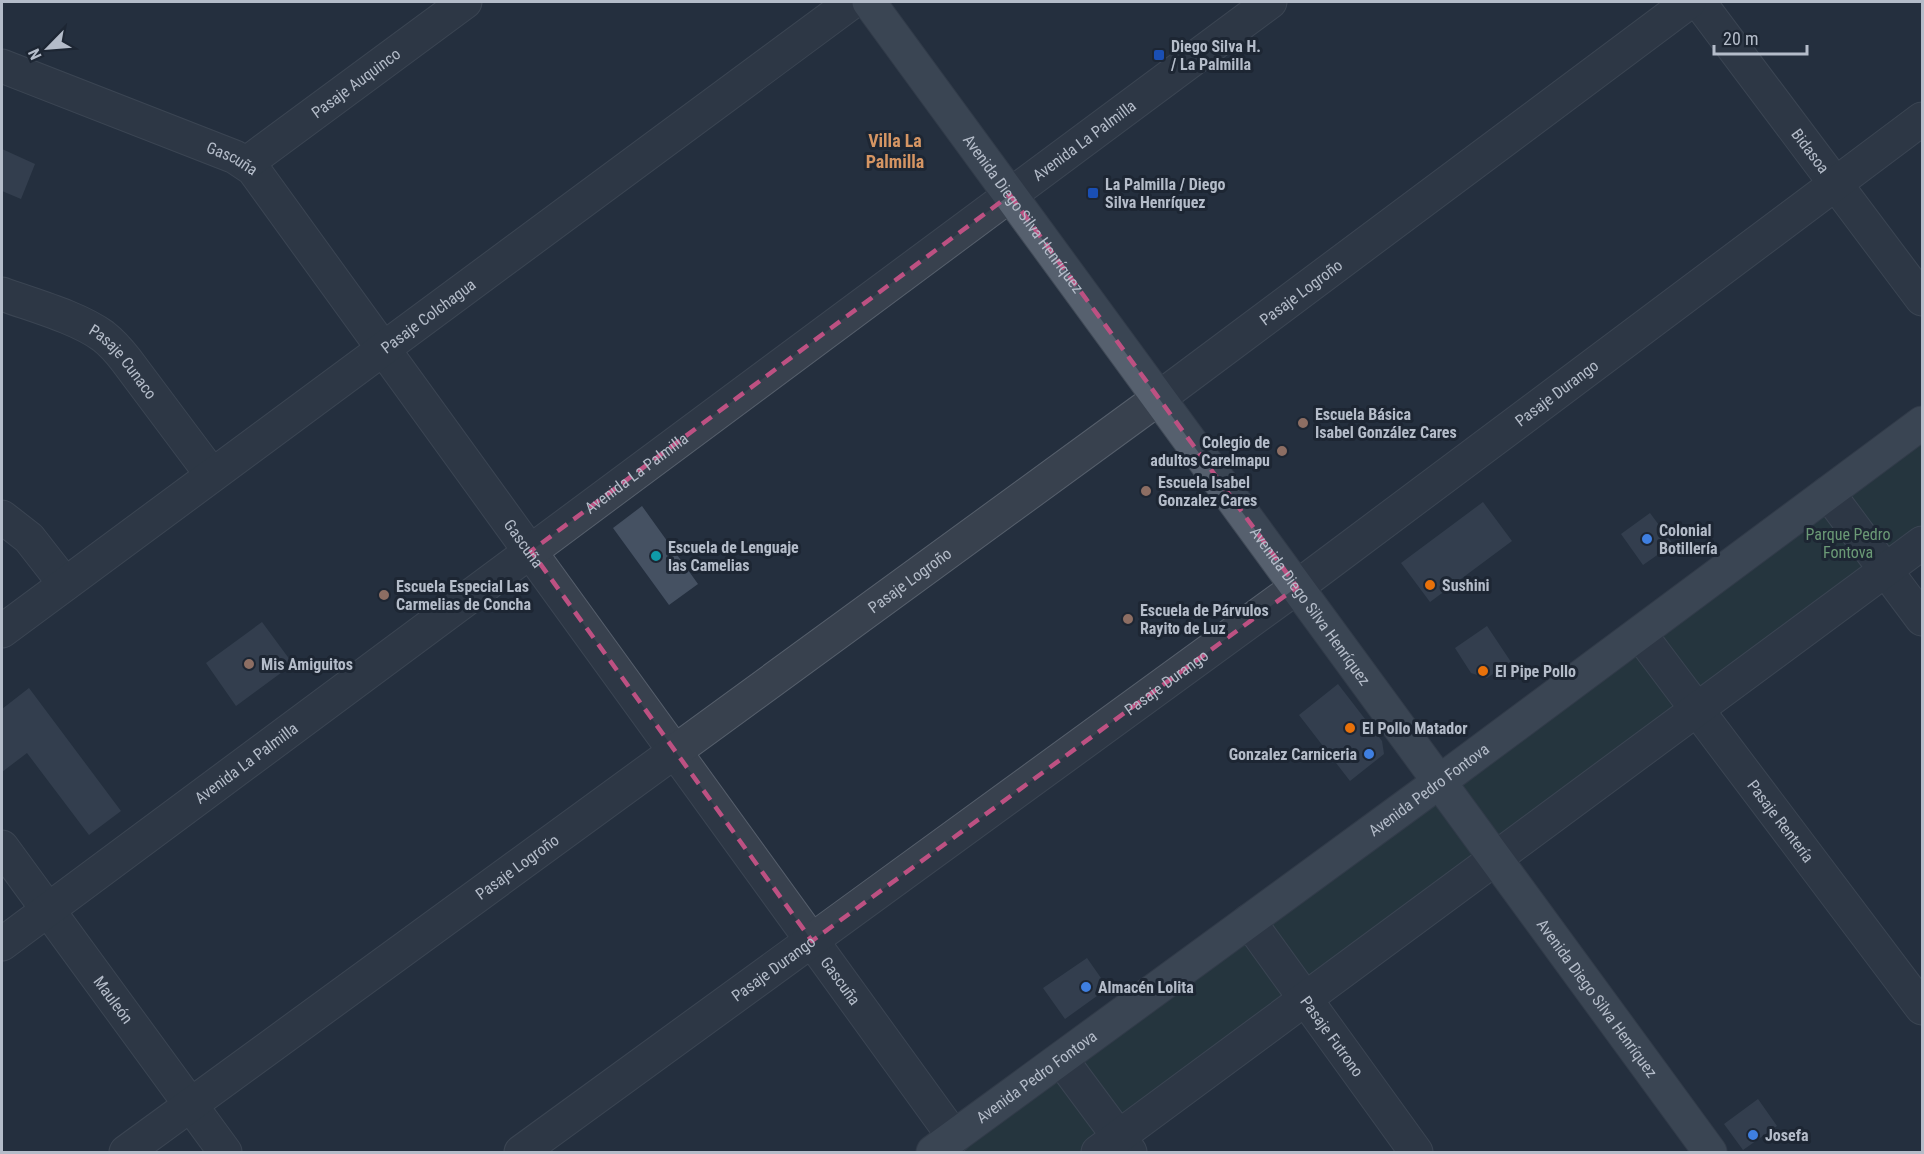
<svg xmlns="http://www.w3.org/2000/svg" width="1924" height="1154" viewBox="0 0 1924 1154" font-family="'Roboto Condensed',sans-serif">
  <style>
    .green { fill: #263c3f }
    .building { fill: #455162 }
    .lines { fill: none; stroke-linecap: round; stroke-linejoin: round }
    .minor-casing { stroke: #565f6c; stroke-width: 35 }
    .major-casing { stroke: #414a57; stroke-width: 35 }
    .minor { stroke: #38414e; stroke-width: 33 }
    .major { stroke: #56606e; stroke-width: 33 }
    .marked { fill: none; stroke: #bd5182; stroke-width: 4.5; stroke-dasharray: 12 8; stroke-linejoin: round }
    .transit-dot { fill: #1a4fb4; stroke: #1d2633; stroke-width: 2 }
    .education-dot { fill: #8d6e63; stroke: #1d2633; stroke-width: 2 }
    .shop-dot { fill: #3f7fe0; stroke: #1d2633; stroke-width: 2 }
    .culture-dot { fill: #0f9aa8; stroke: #1d2633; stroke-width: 2 }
    .food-dot { fill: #e8710a; stroke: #1d2633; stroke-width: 2 }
    .labels { text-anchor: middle; stroke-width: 6; stroke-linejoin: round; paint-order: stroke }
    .poi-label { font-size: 16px; font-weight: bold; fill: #b4bcc9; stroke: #1d2633; text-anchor: start }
    .street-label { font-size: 16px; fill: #b4bcc9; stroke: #1d2633 }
    .park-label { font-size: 16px; fill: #6b9a76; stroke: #1d2633 }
    .neighbourhood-label { font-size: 18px; font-weight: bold; fill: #d59563; stroke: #1d2633 }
  </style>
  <rect width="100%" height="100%" fill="#242f3e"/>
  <path class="green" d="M1922,439v97l-834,616h-129z"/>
  <path class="building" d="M2,149l33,15 -14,35 -19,-8z
    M1483,502l29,39 -82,61 -29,-39z
    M642,506l56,78 -29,21 -56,-77z
    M1650,513l23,31 -30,21 -22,-31z
    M262,622l31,42 -57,42 -30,-43z
    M1487,626l24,36 -24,16 -16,-5 -16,-25z
    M1338,684l44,57 2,13 -34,27 -51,-66z
    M29,688l92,123 -32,24 -62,-82 -25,19v-63z
    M1087,958l21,30 -43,31 -22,-31z
    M1758,1099l19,27 -34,24 -19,-26z"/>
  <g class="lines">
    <g class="minor-casing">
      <g id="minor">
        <path id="s1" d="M1699,2l223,297"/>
        <path id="s2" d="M2,66l233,91 18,12 701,968"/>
        <path id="s3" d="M247,163l218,-161"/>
        <path id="s4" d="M2,294c30,11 75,23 101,42 9,7 16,15 23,24l86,115"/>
        <path d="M1828,493l94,126"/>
        <path d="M2,517l27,21 36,46"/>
        <path id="s5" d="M2,631l850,-629"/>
        <path id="s6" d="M1640,634l282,374"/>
        <path id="s7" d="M2,847l223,305"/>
        <path id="s8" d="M1249,921l167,231"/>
        <path id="s9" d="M2,944l1268,-942"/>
        <path d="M1061,1059l69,93"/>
        <path id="s10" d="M126,1152l1033,-754 530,-396"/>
        <path id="s11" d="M521,1152l776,-565 625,-468"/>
        <path d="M1098,1152l824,-609"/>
      </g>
    </g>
    <g class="major-casing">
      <g id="major">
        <path id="s12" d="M869,2l841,1150"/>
        <path id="s13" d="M933,1152l506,-370 483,-359"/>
      </g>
    </g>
    <use href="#minor" class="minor"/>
    <use href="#major" class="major"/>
  </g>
  <path d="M0 0H1924V1154H0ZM1010,195l287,392 -485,354 -281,-390z" fill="#242f3e" fill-opacity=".55" fill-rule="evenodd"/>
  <path class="marked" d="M1010,195l287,392 -485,354 -281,-390z"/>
  <g class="transit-dot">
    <rect x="1153" y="49" width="12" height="12" rx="3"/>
    <rect x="1087" y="187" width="12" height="12" rx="3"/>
  </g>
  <g class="education-dot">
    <circle cx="1303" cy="423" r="6"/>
    <circle cx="1282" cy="451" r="6"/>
    <circle cx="1146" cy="491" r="6"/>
    <circle cx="384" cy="595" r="6"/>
    <circle cx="1128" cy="619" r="6"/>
    <circle cx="249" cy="664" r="6"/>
  </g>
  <g class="shop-dot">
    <circle cx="1647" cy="539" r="6"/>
    <circle cx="1369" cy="754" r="6"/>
    <circle cx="1086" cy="987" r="6"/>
    <circle cx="1753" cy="1135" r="6"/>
  </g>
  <circle class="culture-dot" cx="656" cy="556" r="6"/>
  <g class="food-dot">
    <circle cx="1430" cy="585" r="6"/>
    <circle cx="1483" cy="671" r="6"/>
    <circle cx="1350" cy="728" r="6"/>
  </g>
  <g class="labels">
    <g class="poi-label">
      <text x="1171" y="52">Diego Silva H.<tspan x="1171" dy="18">/ La Palmilla</tspan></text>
      <text x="1105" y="190">La Palmilla / Diego<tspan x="1105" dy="18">Silva Henríquez</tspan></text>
      <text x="1315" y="420">Escuela Básica<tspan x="1315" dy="18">Isabel González Cares</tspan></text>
      <text x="1270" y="448" text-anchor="end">Colegio de<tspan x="1270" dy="18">adultos Carelmapu</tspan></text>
      <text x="1158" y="488">Escuela Isabel<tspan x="1158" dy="18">Gonzalez Cares</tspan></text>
      <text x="1659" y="536">Colonial<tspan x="1659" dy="18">Botillería</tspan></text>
      <text x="668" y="553">Escuela de Lenguaje<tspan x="668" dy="18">las Camelias</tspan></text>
      <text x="1442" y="591">Sushini</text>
      <text x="396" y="592">Escuela Especial Las<tspan x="396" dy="18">Carmelias de Concha</tspan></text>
      <text x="1140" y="616">Escuela de Párvulos<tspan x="1140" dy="18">Rayito de Luz</tspan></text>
      <text x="261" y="670">Mis Amiguitos</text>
      <text x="1495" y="677">El Pipe Pollo</text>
      <text x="1362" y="734">El Pollo Matador</text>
      <text x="1357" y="760" text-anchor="end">Gonzalez Carniceria</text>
      <text x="1098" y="993">Almacén Lolita</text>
      <text x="1765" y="1141">Josefa</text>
    </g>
    <g class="street-label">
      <text dy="6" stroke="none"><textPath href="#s3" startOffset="135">Pasaje Auquinco</textPath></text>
      <text dy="6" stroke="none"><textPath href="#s9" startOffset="1348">Avenida La Palmilla</textPath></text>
      <text dy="6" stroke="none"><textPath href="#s1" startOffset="186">Bidasoa</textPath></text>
      <text dy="6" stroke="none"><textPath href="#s2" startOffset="248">Gascuña</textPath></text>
      <text dy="6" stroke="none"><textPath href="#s12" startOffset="262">Avenida Diego Silva Henríquez</textPath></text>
      <text dy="6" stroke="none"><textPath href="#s10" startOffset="1456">Pasaje Logroño</textPath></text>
      <text dy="6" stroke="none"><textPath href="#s5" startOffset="530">Pasaje Colchagua</textPath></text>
      <text dy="6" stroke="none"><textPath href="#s4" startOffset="142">Pasaje Cunaco</textPath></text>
      <text dy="6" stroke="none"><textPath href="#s11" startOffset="1284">Pasaje Durango</textPath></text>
      <text dy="6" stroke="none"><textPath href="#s9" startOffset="790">Avenida La Palmilla</textPath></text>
      <text dy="6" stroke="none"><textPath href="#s2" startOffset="734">Gascuña</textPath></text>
      <text dy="6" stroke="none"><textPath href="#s10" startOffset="970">Pasaje Logroño</textPath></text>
      <text dy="6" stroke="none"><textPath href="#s12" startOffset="748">Avenida Diego Silva Henríquez</textPath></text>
      <text dy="6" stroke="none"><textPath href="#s11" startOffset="798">Pasaje Durango</textPath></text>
      <text dy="6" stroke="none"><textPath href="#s9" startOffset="304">Avenida La Palmilla</textPath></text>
      <text dy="6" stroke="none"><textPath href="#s13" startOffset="614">Avenida Pedro Fontova</textPath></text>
      <text dy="6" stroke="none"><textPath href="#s6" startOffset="234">Pasaje Rentería</textPath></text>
      <text dy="6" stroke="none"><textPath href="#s10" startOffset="484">Pasaje Logroño</textPath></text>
      <text dy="6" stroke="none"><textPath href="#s11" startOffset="312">Pasaje Durango</textPath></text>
      <text dy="6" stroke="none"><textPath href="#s2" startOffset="1274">Gascuña</textPath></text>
      <text dy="6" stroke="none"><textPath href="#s12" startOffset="1234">Avenida Diego Silva Henríquez</textPath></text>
      <text dy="6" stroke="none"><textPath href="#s7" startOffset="189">Mauleón</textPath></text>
      <text dy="6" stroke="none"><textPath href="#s8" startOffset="142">Pasaje Futrono</textPath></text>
      <text dy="6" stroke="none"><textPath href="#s13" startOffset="128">Avenida Pedro Fontova</textPath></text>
    </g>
    <g class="park-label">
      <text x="1848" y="540">Parque Pedro<tspan x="1848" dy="18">Fontova</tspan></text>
    </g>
    <g class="neighbourhood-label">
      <text x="895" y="147">Villa La<tspan x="895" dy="21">Palmilla</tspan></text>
    </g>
  </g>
  <rect width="1924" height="1154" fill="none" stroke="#b4bcc9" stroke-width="6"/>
  <g transform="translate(48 48) rotate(245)" stroke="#1d2633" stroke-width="4.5" paint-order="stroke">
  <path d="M0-4.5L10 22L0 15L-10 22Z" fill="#b4bcc9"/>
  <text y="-9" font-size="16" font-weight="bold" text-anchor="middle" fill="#b4bcc9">N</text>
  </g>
  <path d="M1714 45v9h93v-9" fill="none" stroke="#b4bcc9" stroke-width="3"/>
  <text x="1723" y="45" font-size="18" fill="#b4bcc9" stroke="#1d2633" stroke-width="4.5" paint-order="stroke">20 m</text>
</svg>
